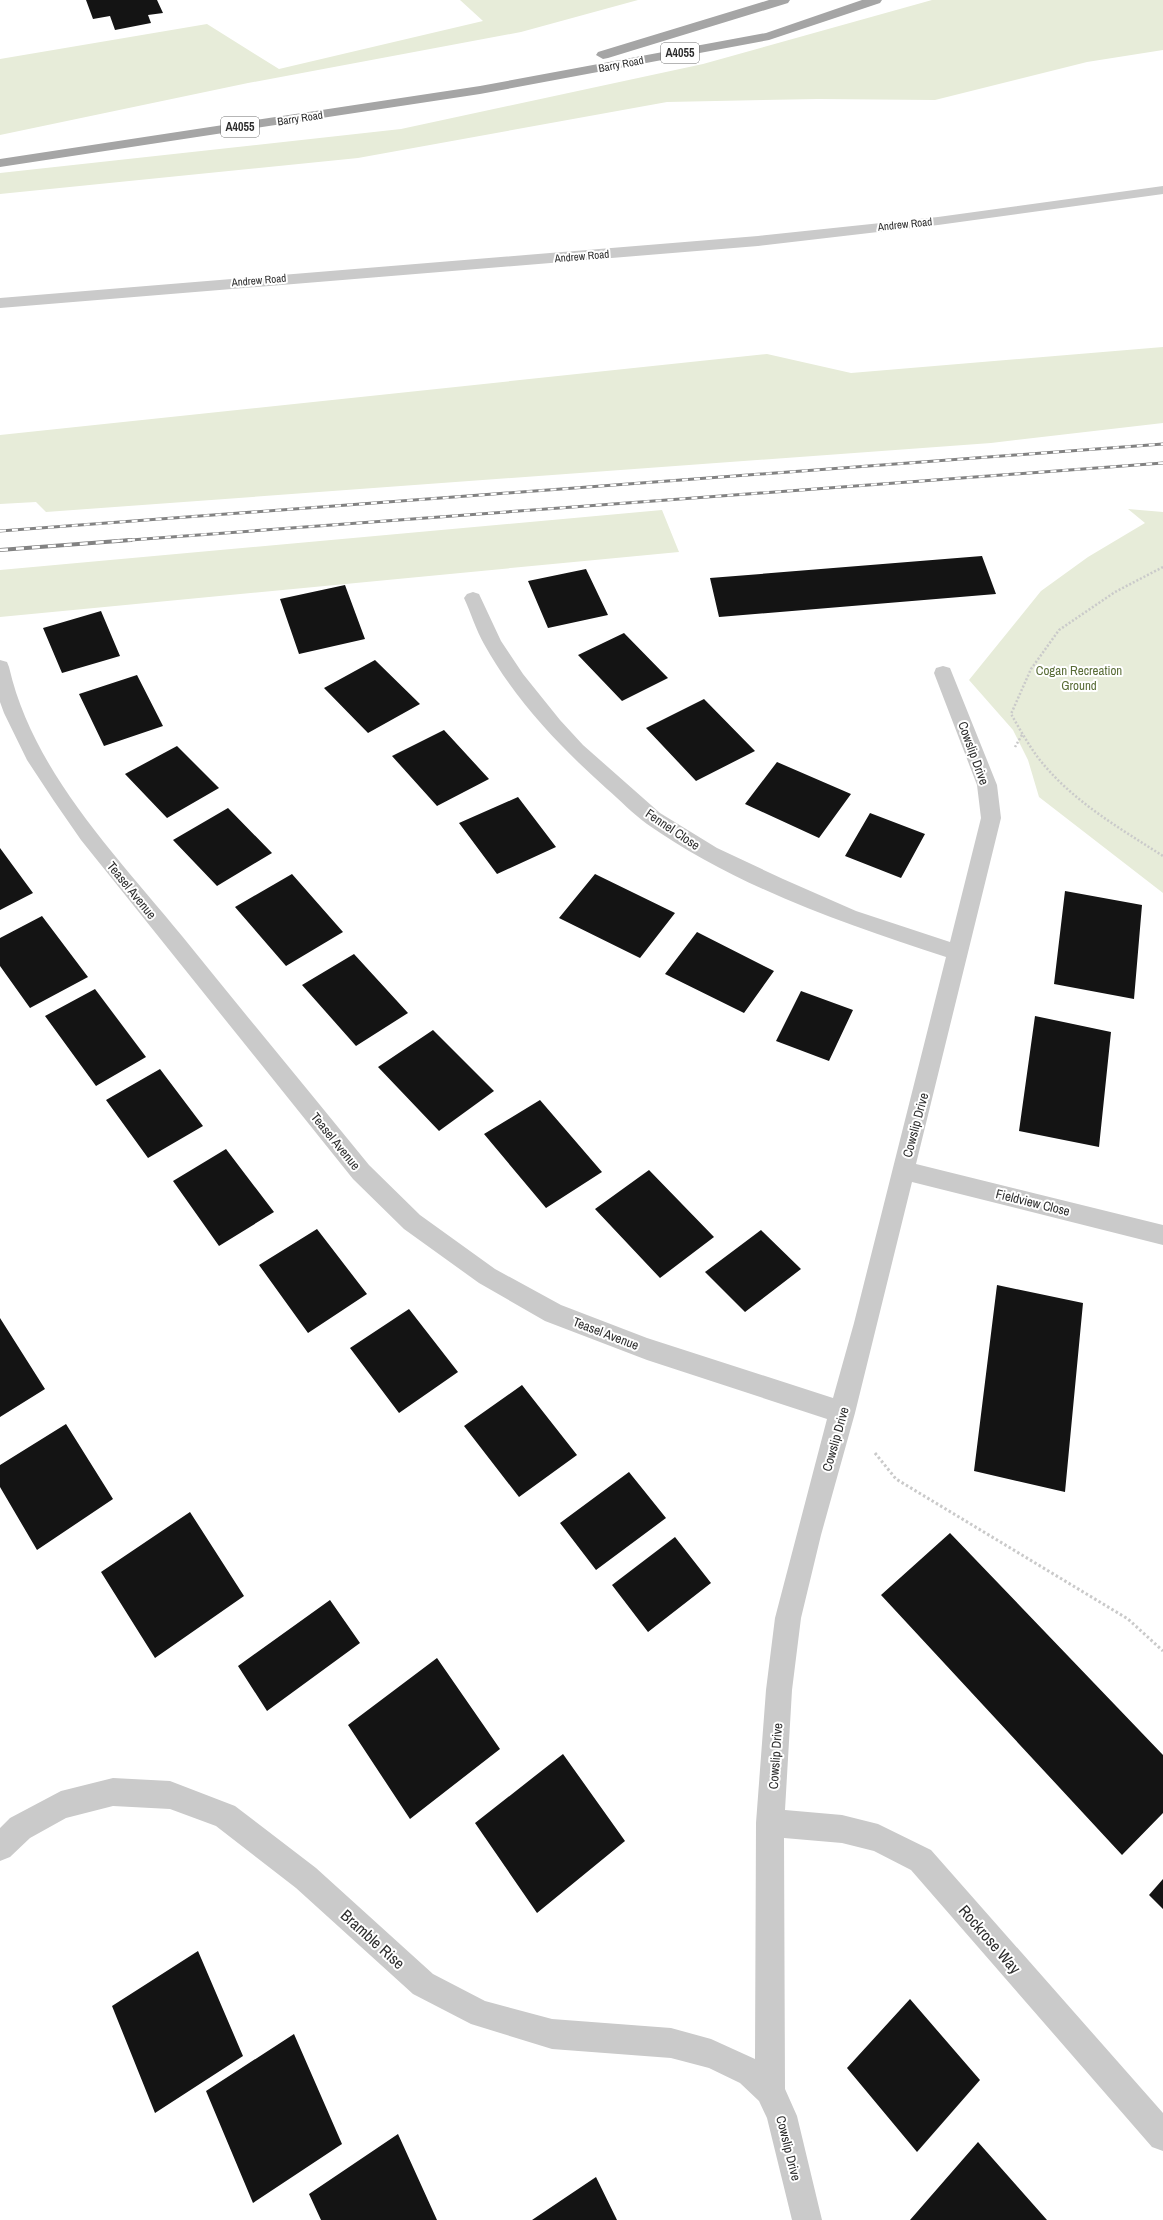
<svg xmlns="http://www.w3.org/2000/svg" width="1163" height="2220" viewBox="0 0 1163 2220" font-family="'Archivo Narrow',sans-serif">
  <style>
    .green { fill: #e7ecd9 }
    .building { fill: #141414 }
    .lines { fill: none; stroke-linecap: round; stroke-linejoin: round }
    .path-far1 { stroke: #cacaca; stroke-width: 2.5; stroke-dasharray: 2 2; stroke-linecap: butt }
    .path { stroke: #cacaca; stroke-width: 3; stroke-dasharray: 2.5 2.5; stroke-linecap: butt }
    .street { fill: #cacaca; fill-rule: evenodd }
    .primary { fill: #a5a5a5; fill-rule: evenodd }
    .rail-far1-casing { stroke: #828282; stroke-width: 3 }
    .rail-casing { stroke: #828282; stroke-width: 4 }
    .rail-far1 { stroke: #fff; stroke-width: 2; stroke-dasharray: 6; stroke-linecap: butt }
    .rail { stroke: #fff; stroke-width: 2.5; stroke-dasharray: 8; stroke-linecap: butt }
    .labels { text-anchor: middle; stroke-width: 4; stroke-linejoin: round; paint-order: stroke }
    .far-street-label { font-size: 11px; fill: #2d2d2d; stroke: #fff }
    .shield { fill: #fff; stroke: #6c6c6c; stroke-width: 1 }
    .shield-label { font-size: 12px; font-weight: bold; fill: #2d2d2d }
    .park-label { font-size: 13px; fill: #596c37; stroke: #fff }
    .street-label { font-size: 13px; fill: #2d2d2d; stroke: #fff }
    .near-street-label { font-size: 16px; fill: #2d2d2d; stroke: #fff }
  </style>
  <rect width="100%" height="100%" fill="#fff"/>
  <path class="green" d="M460,0h178l-117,32 -273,51 -248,52v-76l207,-35 72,45 204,-48z
    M932,0h231v50l-76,12 -152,38 -117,-1 -151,3 -309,56 -358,36v-21l401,-44 302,-65z
    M1163,347v76l-172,20 -945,69 -10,-10 -36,2v-69l767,-81 84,19z
    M1128,509l35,3v381l-124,-96 -11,-37 -15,-30 -44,-50 72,-89 47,-34 57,-34z
    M662,510l17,42 -679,65v-47z"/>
  <path class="building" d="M86,0h71l6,13 -15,2 3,8 -36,7 -5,-14 -17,3z
    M982,556l14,38 -277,23 -9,-39z
    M586,569l22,46 -60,13 -20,-47z
    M345,585l20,54 -66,15 -19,-55z
    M101,611l19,45 -58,17 -19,-45z
    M624,633l44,45 -46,23 -44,-46z
    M375,660l45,44 -52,29 -44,-45z
    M137,675l26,51 -59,20 -25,-52z
    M704,699l51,52 -59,30 -50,-53z
    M444,730l45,49 -52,27 -45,-50z
    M177,746l42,42 -52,30 -42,-44z
    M777,762l74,32 -32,44 -74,-34z
    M518,797l38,50 -59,27 -38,-51z
    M228,808l44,45 -55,33 -44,-46z
    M870,813l55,21 -24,44 -56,-22z
    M0,848l33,45 -33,17z
    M292,874l51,58 -57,34 -51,-59z
    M595,874l80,39 -35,45 -81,-40z
    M1065,891l77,14 -8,94 -80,-15z
    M42,916l46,61 -58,31 -30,-42v-28z
    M697,932l77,39 -30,42 -79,-39z
    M354,954l54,59 -52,33 -54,-61z
    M95,989l51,68 -50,29 -51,-70z
    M801,991l52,19 -24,51 -53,-20z
    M1035,1016l76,16 -12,115 -80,-16z
    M433,1030l61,61 -55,40 -61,-64z
    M160,1069l43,57 -55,32 -42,-58z
    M540,1100l62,72 -56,36 -62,-74z
    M226,1149l48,63 -55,34 -46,-65z
    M649,1170l65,67 -54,41 -65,-69z
    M317,1229l50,65 -59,39 -49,-68z
    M761,1230l40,39 -56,43 -40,-40z
    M997,1285l86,18 -18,189 -91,-21z
    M409,1309l49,63 -59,41 -49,-65z
    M0,1318l45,71 -45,28z
    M522,1385l55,70 -58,42 -55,-71z
    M66,1424l47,75 -76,51 -37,-63v-22z
    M629,1472l37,46 -70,52 -36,-47z
    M190,1512l54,84 -89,62 -54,-86z
    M950,1533l213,222v58l-41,42 -241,-260z
    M675,1537l36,46 -63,49 -36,-47z
    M330,1600l30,43 -93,68 -29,-45z
    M437,1658l63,91 -90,70 -62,-94z
    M563,1754l62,87 -88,72 -62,-90z
    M1163,1879v30l-14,-14z
    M198,1951l45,105 -88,57 -43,-107z
    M910,1999l70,81 -63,72 -70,-84z
    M294,2034l48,110 -89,59 -47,-112z
    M398,2134l39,86h-116l-12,-26z
    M978,2142l69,78h-137z
    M596,2177l21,43h-85z"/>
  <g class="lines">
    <path class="path-far1" d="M1163,567l-48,25 -56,38 -28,39 -20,45c10,17 20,36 33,51 33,39 77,64 119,91
      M1015,747l8,-14"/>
    <path class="path" d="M875,1453l21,26 232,140 35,32"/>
    <path class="street" d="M1163,186v8l-225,31 -180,21 -758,62v-10l758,-62 180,-19z
      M473,592l6,2 22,47 22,33 37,46 23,25 77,68 57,35 66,31 73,32 94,31 31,-124 -4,-33 -43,-112 2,-5 7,-2 7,2 2,5 45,112 4,33 -85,346 247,61v20l-251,-63 -57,231 -34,122 -20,83 -9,72 -7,120 57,5 36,9 53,26 232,263v38l-11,-4 -241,-277 -37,-19 -32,-8 -58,-5 1,251 12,27 25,104h-30l-25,-102 -8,-17 -19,-18 -31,-15 -38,-10 -119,-9 -81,-25 -58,-30 -117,-106 -80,-62 -46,-17 -57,-3 -47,12 -36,20 -20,19 -10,4v-33l10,-10 51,-27 52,-13 57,3 65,25 81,62 117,106 52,27 67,18 119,9 40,11 44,20 1,-236 10,-133 9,-72 52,-199 -180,-59 -102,-39 -66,-38 -75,-54 -51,-50 -272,-339 -27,-39 -27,-41 -23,-47 -4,-11v-42l7,2 2,5c24,105 107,188 173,269 62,77 125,153 187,229l51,50 75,54 66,36 86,33 186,60 21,-75 92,-366c-102,-33 -211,-71 -299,-133 -14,-10 -27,-24 -40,-35 -48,-43 -92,-89 -123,-145 -8,-14 -13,-31 -20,-46l3,-4z"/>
    <path class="primary" d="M769,0h21l-2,3 -180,55 -5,1 -7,-4 2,-3z
      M862,0h20l-2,3 -111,37 -289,54 -480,73v-8l480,-73 286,-53z"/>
    <g class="rail-far1-casing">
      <path id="rail-far1" d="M0,531l1163,-87
        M117,541l1046,-78"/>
    </g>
    <g class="rail-casing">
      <path id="rail" d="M0,550l131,-10"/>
    </g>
    <use href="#rail-far1" class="rail-far1"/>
    <use href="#rail" class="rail"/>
  </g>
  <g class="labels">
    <g class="far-street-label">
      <text transform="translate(621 64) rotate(-11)" y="4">Barry Road</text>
      <text transform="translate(300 118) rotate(-9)" y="4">Barry Road</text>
      <text transform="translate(905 224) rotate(-6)" y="4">Andrew Road</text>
      <text transform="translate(582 256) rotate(-5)" y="4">Andrew Road</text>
      <text transform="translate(259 280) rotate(-5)" y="4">Andrew Road</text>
    </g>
    <g class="shield">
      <rect x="661" y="43" width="38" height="20" rx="3"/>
      <rect x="221" y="117" width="38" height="20" rx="3"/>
    </g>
    <g class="shield-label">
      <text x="680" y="57">A4055</text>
      <text x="240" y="131">A4055</text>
    </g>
    <g class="park-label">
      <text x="1079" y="675">Cogan Recreation<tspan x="1079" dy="15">Ground</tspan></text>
    </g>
    <g class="street-label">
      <text transform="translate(974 753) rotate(70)" y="5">Cowslip Drive</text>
      <text transform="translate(673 829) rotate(34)" y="5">Fennel Close</text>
      <text transform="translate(132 890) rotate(51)" y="5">Teasel Avenue</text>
      <text transform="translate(915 1125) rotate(-75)" y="5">Cowslip Drive</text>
      <text transform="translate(336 1141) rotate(51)" y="5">Teasel Avenue</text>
      <text transform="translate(1033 1202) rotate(14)" y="5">Fieldview Close</text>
      <text transform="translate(606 1333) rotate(21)" y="5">Teasel Avenue</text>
      <text transform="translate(835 1439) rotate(-74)" y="5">Cowslip Drive</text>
      <text transform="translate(775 1756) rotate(-86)" y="5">Cowslip Drive</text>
      <text transform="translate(789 2148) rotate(76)" y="5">Cowslip Drive</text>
    </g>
    <g class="near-street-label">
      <text transform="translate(373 1939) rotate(42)" y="6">Bramble Rise</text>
      <text transform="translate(990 1939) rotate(49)" y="6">Rockrose Way</text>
    </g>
  </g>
</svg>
